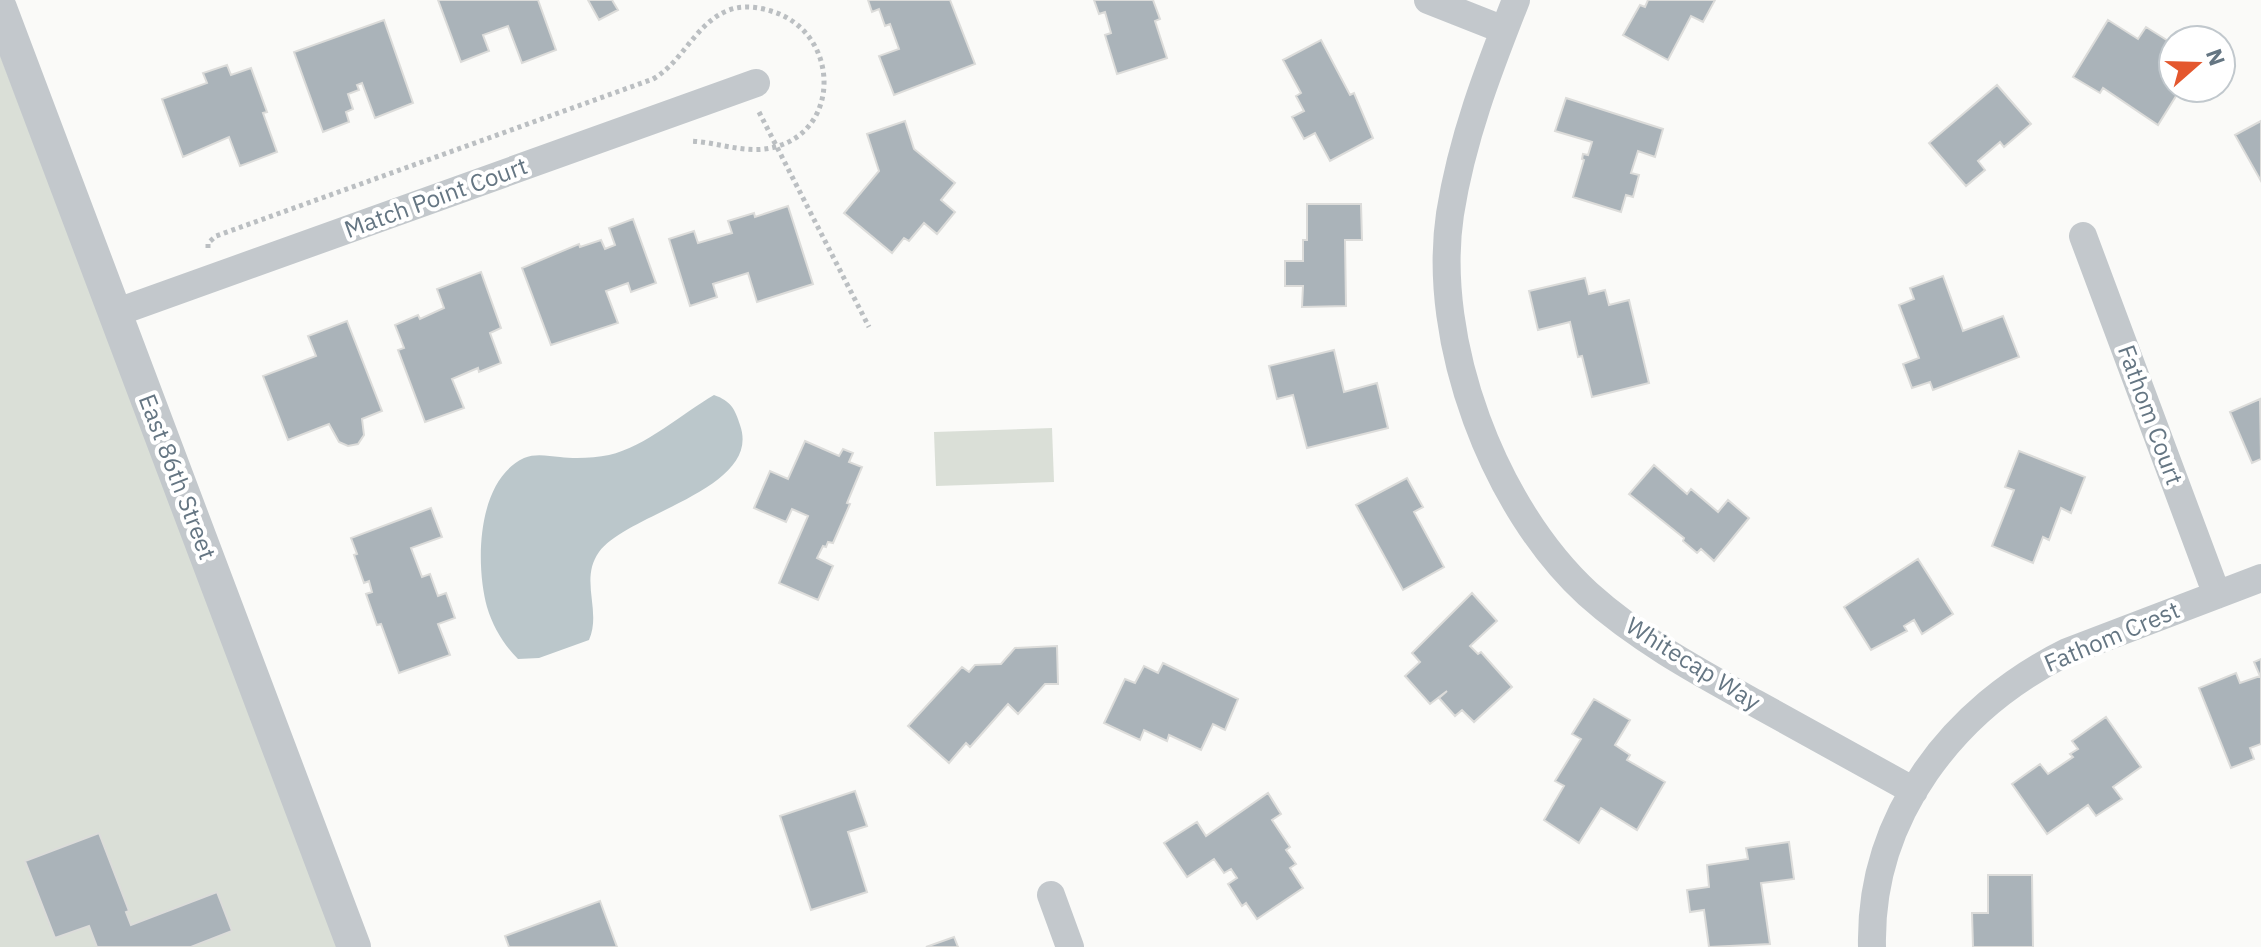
<svg xmlns="http://www.w3.org/2000/svg" width="2261" height="947" viewBox="0 0 2261 947" font-family="'IBM Plex Sans',sans-serif">
  <style>
    .green { fill: #dadfd7 }
    .water { fill: #bbc7cb }
    .building { fill: #aab3b9; stroke: #dcdcda; stroke-width: 2 }
    .lines { fill: none; stroke-linecap: round; stroke-linejoin: round }
    .path { stroke: #bbbfc2; stroke-width: 5; stroke-dasharray: 4 4; stroke-linecap: butt }
    .minor { stroke: #c3c8cc; stroke-width: 28 }
    .tertiary { stroke: #c3c8cc; stroke-width: 34 }
    .labels { text-anchor: middle; stroke-width: 8; stroke-linejoin: round; paint-order: stroke }
    .street-label { font-size: 24px; fill: #657683; stroke: #fff }
  </style>
  <rect width="100%" height="100%" fill="#fafaf8"/>
  <path class="green" d="M0,55l340,892h-340z
    M1052,428l2,54 -118,4 -2,-54z"/>
  <path class="water" d="M714,395c17,6 21,14 26,30 23,64 -113,88 -141,127 -20,28 3,59 -10,88l-50,18 -21,1c-14,-14 -25,-32 -31,-52 -12,-44 -10,-127 37,-149 12,-5 24,-2 36,-1 15,2 34,1 49,-2 36,-8 74,-42 105,-60z"/>
  <path class="building" d="M438,0h100l18,50 -34,13 -14,-37 -25,9 6,16 -28,11z
    M588,0h24l6,10 -19,10z
    M868,0h82l25,64 -81,31 -15,-39 20,-7 -9,-25 -5,2 -6,-17 -7,3z
    M1094,0h59l7,19 -5,2 12,37 -50,16 -12,-39 6,-2 -6,-21 -6,2z
    M1648,0h67l-12,22 -12,-6 -23,44 -45,-25 17,-30 5,2z
    M384,20l29,83 -38,15 -13,-35 -5,2 2,5 -11,4 5,15 -7,3 3,10 -26,10 -29,-80z
    M2108,20l30,19 8,-12 27,17v44h8l-23,37 -55,-37 -3,5 -27,-16z
    M1321,40l29,55 4,-2 19,45 -43,23 -15,-28 -11,6 -12,-22 12,-6 -8,-15 5,-3 -18,-33z
    M227,65l4,10 20,-7 16,44 -4,1 14,39 -37,14 -11,-29 -46,20 -21,-58 45,-16 -4,-10z
    M1997,85l34,39 -27,23 -4,-5 -22,19 7,9 -19,16 -37,-43z
    M1566,98l97,31 -8,28 -17,-6 -7,22 8,2 -6,22 -7,-2 -5,17 -48,-15 11,-37 -2,-1 1,-5 5,1 4,-13 -37,-11z
    M905,121l9,28 41,34 -14,17 14,12 -18,22 -13,-11 -15,18 -5,-3 -12,15 -48,-40 35,-42 -12,-37z
    M2261,121v60l-26,-46z
    M1307,204h54l1,36h-17l1,66 -44,1 1,-21h-18v-25h18v-21h4z
    M788,206l25,78 -56,18 -9,-29 -35,11 4,13 -27,9 -21,-67 25,-8 4,12 34,-10 -4,-12 26,-8 1,4z
    M633,219l23,64 -25,9 -3,-9 -22,8 12,32 -67,22 -29,-77 57,-24 1,3 21,-7 4,9 10,-4 -6,-17z
    M481,272l20,56 -11,5 11,30 -22,9 -1,-4 -26,11 12,29 -39,14 -27,-72 6,-2 -9,-23 23,-10 2,4 24,-11 -7,-19z
    M1943,276l20,55 40,-15 16,41 -86,33 -3,-8 -18,6 -9,-24 16,-6 -20,-53 15,-6 -4,-11z
    M1585,278l4,16 16,-4 4,15 20,-5 20,83 -57,14 -10,-41 -4,1 -8,-35 -32,8 -9,-39z
    M347,321l35,90 -20,8 2,16 -6,9 -10,2 -9,-4 -10,-18 -41,16 -25,-64 53,-20 -8,-20z
    M1334,350l10,42 33,-9 11,45 -81,20 -14,-53 -16,4 -8,-33z
    M2260,399l1,60 -9,4 -22,-51z
    M805,441l34,15 4,-7 10,4 -4,9 13,5 -15,36 3,1 -17,39 -5,-1 -2,5 -3,-1 -6,12 16,8 -15,34 -39,-17 29,-67 -16,-7 -6,13 -32,-14 16,-37 18,8z
    M2019,451l66,26 -14,36 -10,-5 -12,32 -6,-3 -10,26 -41,-17 22,-56 -9,-3z
    M1654,465l33,29 4,-5 27,23 10,-12 21,18 -35,43 -13,-12 -4,4 -14,-12 1,-3 -55,-44z
    M1407,478l16,29 -9,5 30,55 -41,23 -47,-85z
    M431,508l11,29 -31,11 11,29 8,-3 8,22 8,-3 9,25 -17,6 12,31 -51,18 -18,-49 -4,1 -11,-31 6,-2 -3,-11 -5,2 -10,-28 3,-1 -6,-16z
    M1918,559l35,55 -31,20 -8,-14 -10,6 3,5 -36,19 -27,-43z
    M1472,593l25,28 -27,25 8,8 3,-2 31,35 -38,35 -12,-12 -7,6 -16,-18 8,-7 -17,13 -25,-28 15,-14 -8,-9z
    M1057,646l1,38h-13l-27,30 -10,-10 -38,43 -4,-4 -17,20 -41,-37 54,-59 7,5 6,-7 26,-1 14,-16z
    M2261,659v85l-11,4 4,11 -23,9 -32,-80 37,-15 4,10 20,-7 -6,-14z
    M1163,663l75,36 -13,31 -12,-6 -12,26 -32,-15 -2,6 -23,-11 -4,10 -36,-17 21,-44 10,4 9,-17 14,7z
    M1594,699l36,21 -15,25 15,10 -3,5 38,22 -28,48 -36,-22 -22,35 -35,-23 20,-34 -9,-5 26,-42 -9,-5z
    M2106,717l35,50 -28,20 9,12 -26,17 -8,-11 -41,29 -35,-50 28,-20 8,10 25,-17 -3,-3 8,-5 -6,-8z
    M855,791l12,35 -19,6 19,60 -56,18 -31,-94z
    M1268,793l13,21 -9,6 18,27 -4,3 10,14 -6,4 13,20 -46,31 -11,-16 -4,3 -14,-22 9,-6 -6,-9 -7,4 -10,-14 -27,18 -23,-34 33,-21 9,14z
    M99,833l30,78 -3,1 5,13 86,-33 15,39 -41,16h-94l-8,-21 -34,12 -30,-77z
    M1789,842l5,37 -33,4 9,61 -61,3 -5,-37 -14,2 -3,-22 22,-3 -2,-22 41,-6 -2,-11z
    M1988,875h44l1,72h-60l-1,-34h16z
    M600,901l17,46h-108l-4,-11z
    M954,937l4,10h-32z"/>
  <g class="lines">
    <path class="path" d="M759,112l110,215
      M208,248v-5l8,-7 437,-157c31,-18 42,-56 76,-69 14,-5 29,-3 42,1 68,20 72,118 4,136 -29,8 -56,-5 -85,-6"/>
    <path class="minor" d="M1428,0l76,30
      M1516,0c-28,71 -54,138 -66,214 -19,127 44,294 138,380 50,45 109,77 167,109 53,29 106,59 159,88
      M2083,236l134,359
      M115,313l641,-230
      M1051,895l19,52
      M1872,947c-3,-131 82,-239 195,-295l194,-74"/>
    <path class="tertiary" d="M0,8l354,939"/>
  </g>
  <g class="labels">
    <g class="street-label">
      <text transform="translate(436 198) rotate(-20)" y="8">Match Point Court</text>
      <text transform="translate(2150 415) rotate(70)" y="8">Fathom Court</text>
      <text transform="translate(177 477) rotate(69)" y="8">East 86th Street</text>
      <text transform="translate(2112 637) rotate(-23)" y="8">Fathom Crest</text>
      <text transform="translate(1693 664) rotate(32)" y="8">Whitecap Way</text>
    </g>
  </g>
  <g transform="translate(2197 64) rotate(70)"><circle r="38" fill="#ffffff" stroke="#c1c8cd" stroke-width="2"/>
  <path d="M0-6L14 30L0 20L-14 30Z" fill="#e4572e"/>
  <text y="-12" font-size="22" font-weight="bold" text-anchor="middle" fill="#657683">N</text>
  </g>
</svg>
